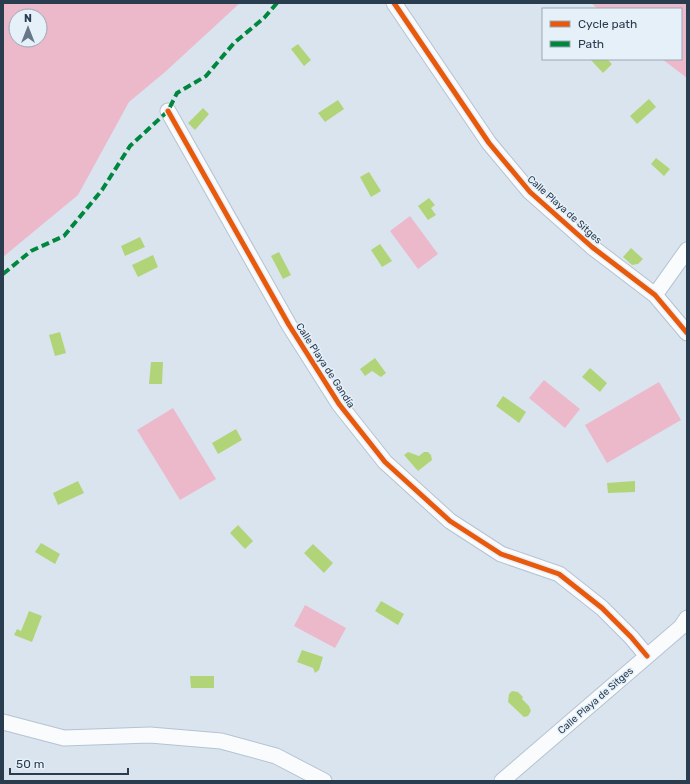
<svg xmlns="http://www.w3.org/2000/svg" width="690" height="784" viewBox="0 0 690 784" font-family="Rubik,sans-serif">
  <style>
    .green { fill: #ecb9cb; fill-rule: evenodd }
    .water { fill: #b2d479 }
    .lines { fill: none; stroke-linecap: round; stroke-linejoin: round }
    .minor-casing { stroke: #b5c3d1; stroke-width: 17 }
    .minor { stroke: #f9fbfd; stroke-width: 15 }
    .quiet { stroke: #00873e; stroke-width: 4; stroke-dasharray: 8 4; stroke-linecap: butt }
    .cycleway-casing { stroke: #e6f0f9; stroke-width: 8 }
    .cycleway { stroke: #e8590c; stroke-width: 5 }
    .labels { text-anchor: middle; stroke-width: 3; stroke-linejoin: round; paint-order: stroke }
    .street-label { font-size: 10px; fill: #293d4f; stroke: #e6f0f9 }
  </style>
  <rect width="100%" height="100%" fill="#d9e4ef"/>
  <path class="green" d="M3,3h237l-75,69 -36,30 -51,93 -75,62zM16,16h24v24h-24z
    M591,3h96v75l-25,-19h19v-50h-83z
    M410,216l28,38 -20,15 -28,-38z
    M544,380l36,29 -15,19 -36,-30z
    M659,382l22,38 -74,43 -22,-38z
    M173,408l43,71 -36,21 -43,-70z
    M305,605l41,23 -11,20 -41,-22z"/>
  <path class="water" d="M298,44l13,16 -7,6 -13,-17z
    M590,59h17l5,5 -9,9z
    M649,99l7,8 -19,17 -7,-8z
    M338,100l6,9 -19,13 -7,-9z
    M203,108l6,6 -14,16 -7,-7z
    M656,158l14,11 -6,7 -13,-12z
    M369,172l12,19 -10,6 -11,-20z
    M429,198l6,7 -4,3 5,7 -8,5 -10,-14z
    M140,237l5,10 -20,9 -4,-10z
    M380,244l12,17 -10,6 -11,-17z
    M631,248l12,11 -5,5 -6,1 -9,-8z
    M279,252l12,23 -8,4 -12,-23z
    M153,255l5,12 -20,10 -6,-12z
    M60,332l6,21 -11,3 -6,-21z
    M375,358l11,15 -5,4 -9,-6 -7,5 -5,-7z
    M151,362h12l-1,22h-13z
    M590,368l17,15 -7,9 -18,-15z
    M503,396l23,16 -7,11 -23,-17z
    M236,429l6,11 -24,14 -6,-11z
    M408,452l11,4 5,-4h4l3,3 1,5 -14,11 -14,-16z
    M78,481l6,12 -26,12 -5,-12z
    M635,481v11l-27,1 -1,-10z
    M238,525l15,16 -8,8 -15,-16z
    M41,543l19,11 -5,10 -20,-12z
    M313,544l20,19 -9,10 -20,-20z
    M381,601l23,13 -6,11 -23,-14z
    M29,611l13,5 -10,26 -18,-7 3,-6 4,2z
    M302,650l21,7 -4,13 -4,3 -2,-5 -16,-6z
    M190,676h24v12h-23z
    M512,691l6,1 5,5 -1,2 7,7 2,5 -3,5 -4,1 -16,-15 1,-8z"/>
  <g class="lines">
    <g class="minor-casing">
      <path id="minor" d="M394,3l95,140 41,49 62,55 63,48 32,38
        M168,111l121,214 50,79 46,58 65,59 51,33 58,20 43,34 29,29 16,19
        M655,295l32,-45
        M3,722l61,16 86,-3 71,6 55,15 48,25
        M502,781l179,-154 6,-9"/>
    </g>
    <use href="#minor" class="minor"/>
    <path class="quiet" d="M3,274l28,-23 33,-15 38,-46 28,-44 38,-35 9,-18 29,-17 28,-33 30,-25 13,-15"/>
    <g class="cycleway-casing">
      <path id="cycleway" d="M394,3l95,140 41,49 62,55 63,48 32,38
        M168,111l121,214 50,79 46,58 65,59 51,33 58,20 43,34 29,29 16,19"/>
    </g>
    <use href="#cycleway" class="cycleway"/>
  </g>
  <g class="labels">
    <g class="street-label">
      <text transform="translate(565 209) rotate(42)" y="4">Calle Playa de Sitges</text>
      <text transform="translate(326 365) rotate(57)" y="4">Calle Playa de Gandía</text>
      <text transform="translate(595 700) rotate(-41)" y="4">Calle Playa de Sitges</text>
    </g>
  </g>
  <rect width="690" height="784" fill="none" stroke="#293d4f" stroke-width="8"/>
  <rect x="542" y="8" width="140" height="52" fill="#e6f0f9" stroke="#9aa8b5"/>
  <rect x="550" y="21" width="20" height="6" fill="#e8590c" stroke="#9aa8b5"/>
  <text x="578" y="28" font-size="12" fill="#293d4f">Cycle path</text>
  <rect x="550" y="41" width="20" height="6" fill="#00873e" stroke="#9aa8b5"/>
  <text x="578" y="48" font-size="12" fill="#293d4f">Path</text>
  <g transform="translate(28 28)"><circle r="19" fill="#e6f0f9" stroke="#9aa8b5"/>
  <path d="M0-3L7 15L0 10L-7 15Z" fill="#677787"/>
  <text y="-6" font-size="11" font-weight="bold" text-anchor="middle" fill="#293d4f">N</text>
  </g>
  <path d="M10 768v6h118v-6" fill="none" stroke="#293d4f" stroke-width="2"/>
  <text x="16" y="768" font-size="12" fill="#293d4f" stroke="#e6f0f9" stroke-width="3" paint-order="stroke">50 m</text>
</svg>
